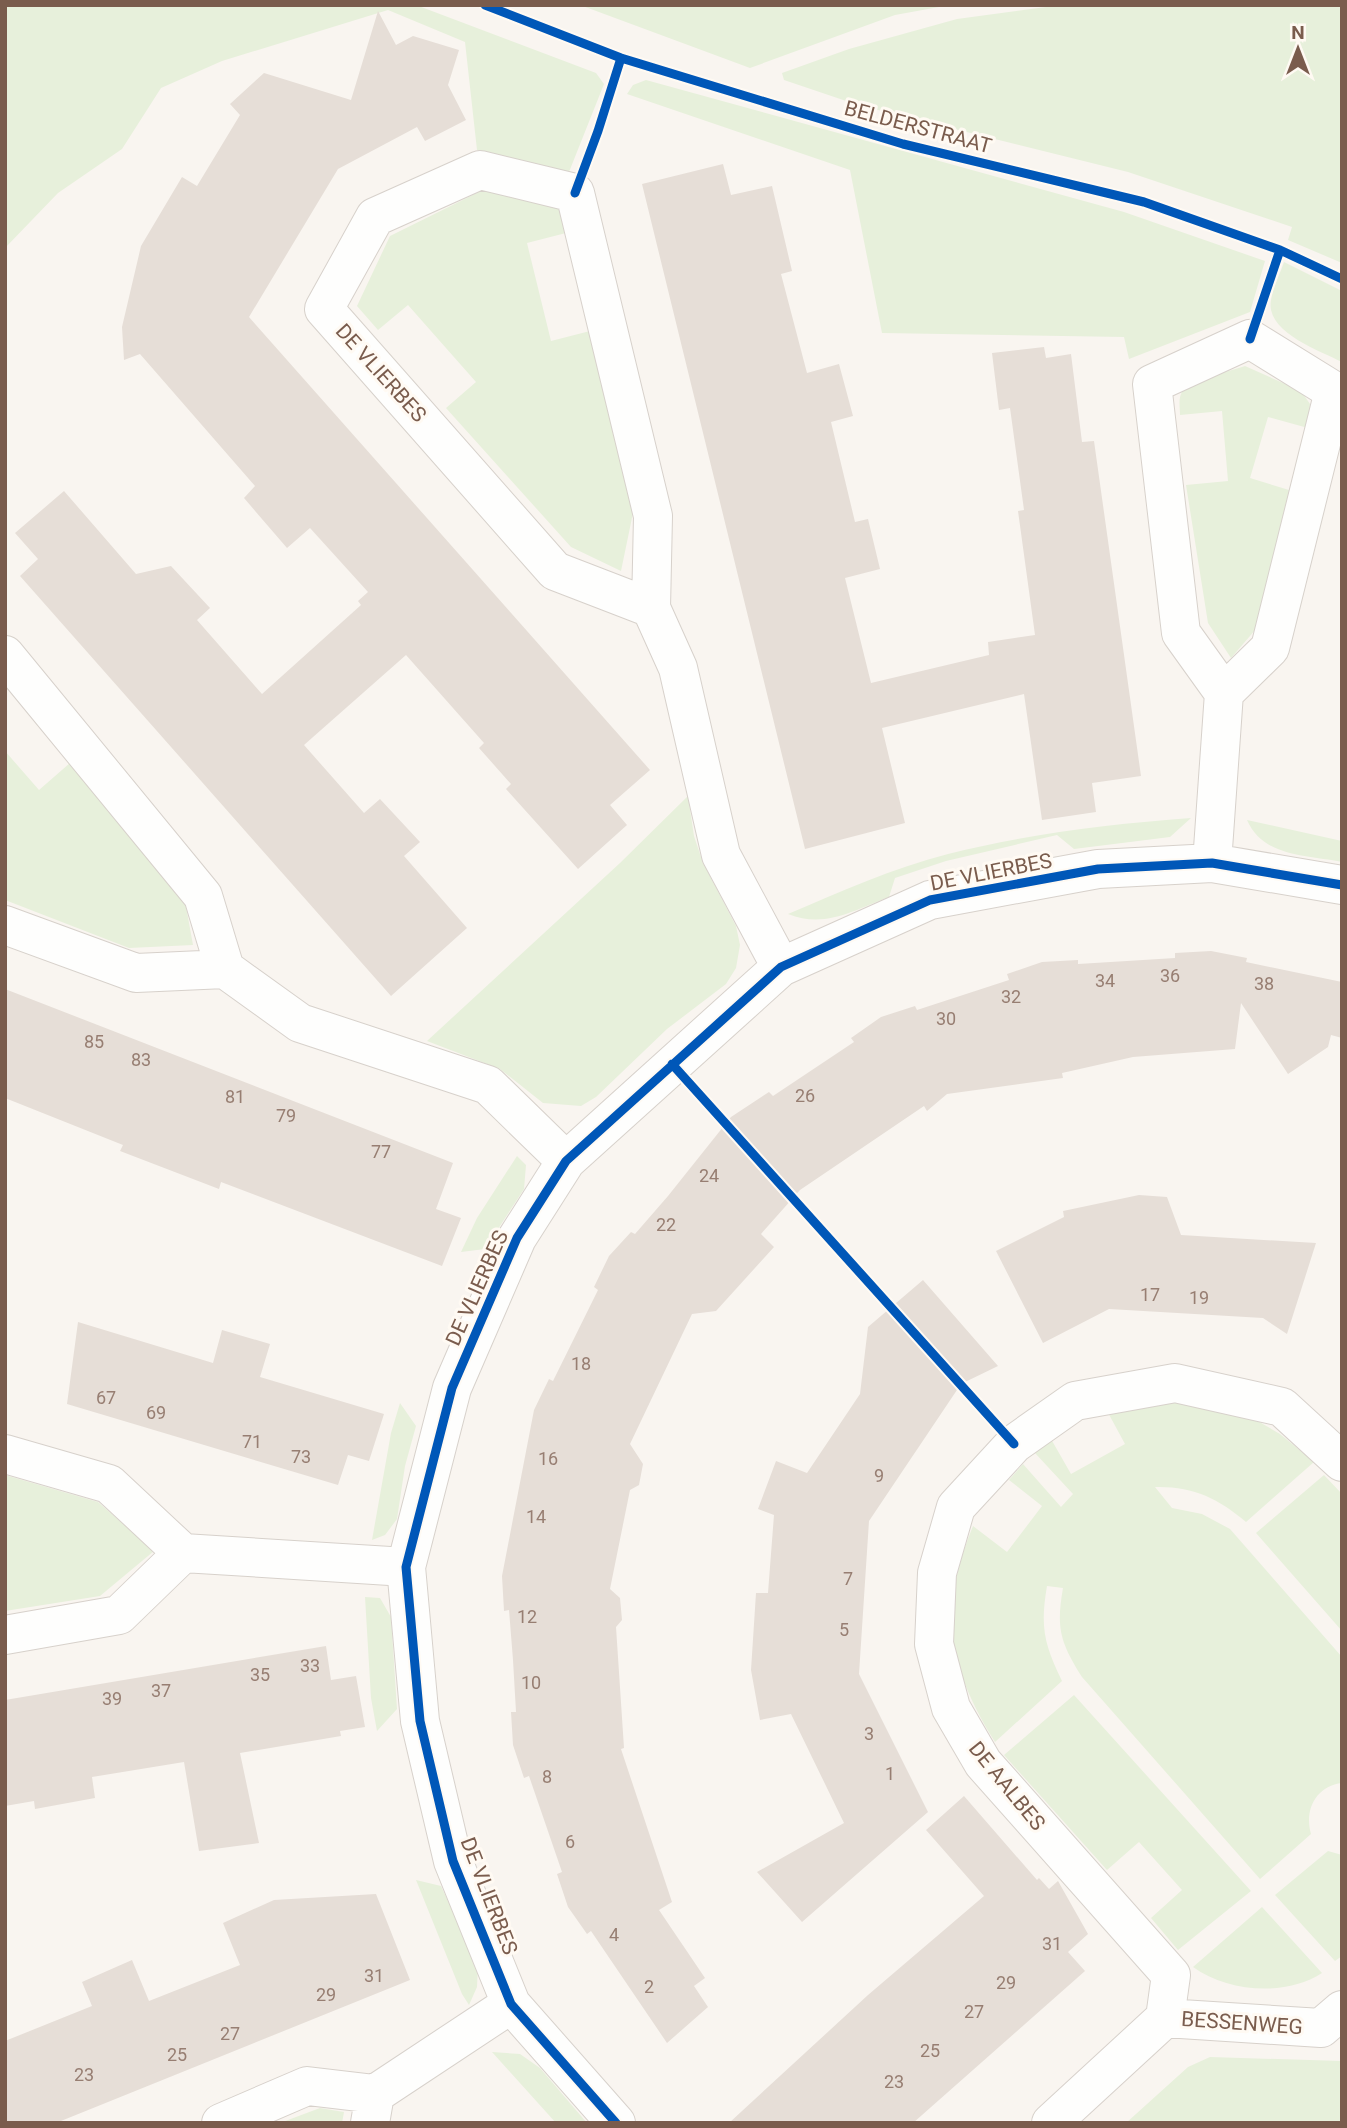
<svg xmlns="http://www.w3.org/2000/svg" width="1347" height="2128" viewBox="0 0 1347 2128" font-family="Roboto,sans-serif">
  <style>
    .green { fill: #e7f0db }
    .building { fill: #e6ded7 }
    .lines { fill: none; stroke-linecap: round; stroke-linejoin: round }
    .minor-casing { stroke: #d7d1cb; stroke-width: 40 }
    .minor { stroke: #fefefd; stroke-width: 38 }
    .cycleway-casing { stroke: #fffaf3; stroke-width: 13 }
    .cycleway { stroke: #0057b8; stroke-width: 9 }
    .labels { text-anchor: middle; stroke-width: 6; stroke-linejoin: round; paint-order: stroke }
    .number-label { font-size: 18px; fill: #977e72 }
    .street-label { font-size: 21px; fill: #7a5c4d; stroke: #fffaf3 }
  </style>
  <rect width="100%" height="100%" fill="#f9f5f0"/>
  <path class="green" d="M5,5h411l180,68 8,11 -35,88 -92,-22 -12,-108 -77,-32 -166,51 -61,27 -39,61 -64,44 -53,55z
    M580,5h370l-55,10 -145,53z
    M1061,5h281v258l-54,-23 4,-13 -164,-55 -270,-67 -74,-25 -2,-7 67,-24 108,-30z
    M646,80l478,132 141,49 -15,51 -121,47 -5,-22 -242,-4 -32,-163 -223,-76 6,-9z
    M489,187l70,19 7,27 -39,10 24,98 39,-10 43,182 -12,58 -50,-24 -125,-139 30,-26 -68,-77 -30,25 -21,-24 33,-70z
    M1284,262l58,29v71c-23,-12 -77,-30 -71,-62 2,-13 9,-26 13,-38z
    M1245,366l56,25 9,13 -2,24 -40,-11 -18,61 39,12 -33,139 -25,29 -23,-35 -22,-138 42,-4 -6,-70 -42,4c0,-7 -2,-17 2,-23 7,-12 49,-21 63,-26z
    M5,751l34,39 31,-27 113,127 10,55 -64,3 -124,-48z
    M688,796l6,40 9,27 33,63 4,19 -4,23 -10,16 -59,45 -71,68 -15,9 -38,-3 -43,-34 -73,-28 193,-178z
    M1191,818l-21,19 -96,12 -17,-14 -111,26 -51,17 -6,19c-35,13 -64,32 -101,17 52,-22 105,-46 160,-60 80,-20 161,-30 243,-36z
    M1247,820l95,21v21c-36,-7 -79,-5 -95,-42z
    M517,1156l9,9 -2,24 -39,60 -24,3 16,-34z
    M1153,1399l89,13 38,22 34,28 -68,60c-28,-24 -54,-36 -91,-35l17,21 30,6 28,15 112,128v126c-26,3 -38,27 -31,51l-51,45 -178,-202c-22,-35 -26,-49 -19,-89l-16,-2c-7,41 -3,58 15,95l-67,61c-48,-78 -57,-130 -22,-216l34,26 35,-46 -33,-26 14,-16 38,43 12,-13 -38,-41 16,-14 20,35 54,-30 -19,-35z
    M400,1403l16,23 -11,40 -8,53 -12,16 -13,5 19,-107z
    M5,1475l93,27 56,49 -54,45 -95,15z
    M1324,1475l18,19v137l-86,-98z
    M365,1597l15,1 11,19 6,92 -20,22 -6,-33z
    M1074,1695l177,196 -73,59 -27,-32 31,-28 -43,-48 -32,28 -103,-115z
    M1328,1851l14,4v101l-7,5 -60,-66z
    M416,1880l25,6 37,80 -1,21 -8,18 -7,-11z
    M1262,1907l60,66c-37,24 -94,19 -129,-6z
    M492,2052l28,2 20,14 47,55h-31z
    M1210,2057l132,4v62h-216l62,-56z
    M320,2108l24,4 -2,11h-62z"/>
  <path class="building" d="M378,11l18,34 17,-9 46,14 -11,35 18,35 -41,21 -8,-14 -79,42 -89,148 401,453 -40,35 17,20 -49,44 -72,-80 5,-5 -32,-36 5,-5 -78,-88 -102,90 60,68 16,-14 40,43 -16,14 63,72 -76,68 -371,-420 18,-17 -23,-26 49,-42 72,83 35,-8 39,42 -13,12 65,74 99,-89 -3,-4 10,-9 -58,-64 -23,20 -43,-50 11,-12 -115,-132 -16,6 -2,-33 19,-81 41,-69 15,9 43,-71 -10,-11 34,-31 87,27z
    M723,164l8,31 41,-9 20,85 -11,3 26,99 32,-9 14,52 -22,6 24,100 13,-3 12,50 -35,9 26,105 118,-28 -1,-13 47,-7 -17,-124 6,-1 -14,-102 -11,2 -7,-57 52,-6 2,11 25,-4 11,88 12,-1 47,335 -49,7 4,29 -54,8 -18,-126 -142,34 23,95 -100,26 -163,-665z
    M1211,951l36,7 -1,4 96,20v56l-11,-3 -3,12 -40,27 -47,-71 -6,46 -102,8 -71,16 1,5 -116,16 -20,17 -3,-5 -124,84 -39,44 13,13 -58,64 -24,3 -62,130 13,20 -4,21 -9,5 -20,99 10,9 2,22 -6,7 8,121 -3,1 51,153 -13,8 46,68 -11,8 14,21 -41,36 -76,-112 -4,3 -19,-27 -11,-33 5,-2 -33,-96 -5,2 -11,-33 -2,-33h5l-3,-52 -4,-50 -5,1 -2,-35 32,-166 15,-31 4,2 45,-91 -4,-3 15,-31 22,-24 4,2 33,-38 63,-79 38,-25 4,4 81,-54 -3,-4 30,-21 34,-11 2,4 92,-30 -2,-6 35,-12 36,-2v4l49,-3 48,-3v-5z
    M5,989l448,174 -17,46 25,9 -19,48 -221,-84 -2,7 -99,-38 3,-6 -118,-47z
    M1139,1195l28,2 14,38 135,8 -29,91 -24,-16 -154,-9 -66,34 -47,-92 68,-34 -1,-6z
    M923,1280l75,86 -37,18 -92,137 -10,153 69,138 -126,110 -45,-50 87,-49 -53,-109 -31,6 -9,-50 5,-77h12l6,-78 -16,-6 18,-48 31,12 53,-79 8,-67z
    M78,1322l135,41 9,-33 48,14 -10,33 124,37 -15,47 -21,-6 -10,30 -271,-81z
    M326,1646l5,34 25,-4 9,51 -25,4 1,5 -101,17 19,90 -60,8 -15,-89 -92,15 3,21 -60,11 -1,-8 -29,5v-106z
    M964,1796l73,84 2,-2 10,11 9,-8 30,53 -20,18 17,19 -172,152h-184l139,-128 116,-99 -58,-66z
    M376,1894l34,86 -354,143h-51v-82l87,-35 -10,-24 50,-22 17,41 91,-36 -17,-42 51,-23z"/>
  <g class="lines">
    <g class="minor-casing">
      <path id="minor" d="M480,170l95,23 78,323 -2,92 -96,-37 -231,-262 51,-92z
        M651,608l27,60 43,187 60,112
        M5,655l198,241 22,73 75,54 188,62 78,76
        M1212,863l12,-170 -43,-60 -29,-249 98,-45 84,52 -64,257 -46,45
        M5,925l131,48 89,-4
        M5,1454l104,30 74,69 223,14
        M5,1635l114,-20 64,-62
        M1165,2018l6,-43 -188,-212 -32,-55 -17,-64 3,-71 19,-66 58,-63 61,-43 100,-18 107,24 60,55
        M375,2094l136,-90
        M221,2123l86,-37 68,8 -5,29
        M616,2123l-105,-119 -58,-143 -33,-140 -14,-154 46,-179 65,-150 49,-77 215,-194 149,-67 168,-31 114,-6 130,22
        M1051,2123l114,-105 156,10 21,-18"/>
    </g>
    <use href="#minor" class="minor"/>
    <g class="cycleway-casing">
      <path id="cycleway" d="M485,5l136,53 282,86 241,58 136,48 62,29
        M575,193l23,-62 23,-73
        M1250,339l30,-89
        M672,1064l342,380
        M616,2123l-105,-119 -58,-143 -33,-140 -14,-154 46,-179 65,-150 49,-77 215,-194 149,-67 168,-31 114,-6 130,22"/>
    </g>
    <use href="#cycleway" class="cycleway"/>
  </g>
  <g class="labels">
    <g class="number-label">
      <text x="1170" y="982">36</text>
      <text x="1105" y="987">34</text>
      <text x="1264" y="990">38</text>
      <text x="1011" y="1003">32</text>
      <text x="946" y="1025">30</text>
      <text x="94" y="1048">85</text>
      <text x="141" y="1066">83</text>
      <text x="805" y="1102">26</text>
      <text x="235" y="1103">81</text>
      <text x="286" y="1122">79</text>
      <text x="381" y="1158">77</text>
      <text x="709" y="1182">24</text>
      <text x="666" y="1231">22</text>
      <text x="1150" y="1301">17</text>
      <text x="1199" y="1304">19</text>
      <text x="581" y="1370">18</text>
      <text x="106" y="1404">67</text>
      <text x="156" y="1419">69</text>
      <text x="252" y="1448">71</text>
      <text x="301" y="1463">73</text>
      <text x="548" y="1465">16</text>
      <text x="879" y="1482">9</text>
      <text x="536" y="1523">14</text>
      <text x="848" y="1585">7</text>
      <text x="527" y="1623">12</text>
      <text x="844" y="1636">5</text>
      <text x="310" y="1672">33</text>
      <text x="260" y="1681">35</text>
      <text x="531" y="1689">10</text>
      <text x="161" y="1697">37</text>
      <text x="112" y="1705">39</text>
      <text x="869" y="1740">3</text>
      <text x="890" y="1780">1</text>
      <text x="547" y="1783">8</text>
      <text x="570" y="1848">6</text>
      <text x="614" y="1941">4</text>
      <text x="1052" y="1950">31</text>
      <text x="374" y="1982">31</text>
      <text x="1006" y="1989">29</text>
      <text x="649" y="1993">2</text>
      <text x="326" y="2001">29</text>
      <text x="974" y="2018">27</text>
      <text x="230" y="2040">27</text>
      <text x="930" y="2057">25</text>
      <text x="177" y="2061">25</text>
      <text x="84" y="2081">23</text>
      <text x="894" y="2088">23</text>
    </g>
    <g class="street-label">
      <text transform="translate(918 127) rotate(15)" y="7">BELDERSTRAAT</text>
      <text transform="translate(381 373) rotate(48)" y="7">DE VLIERBES</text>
      <text transform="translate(991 872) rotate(-11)" y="7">DE VLIERBES</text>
      <text transform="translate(477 1288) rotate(-66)" y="7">DE VLIERBES</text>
      <text transform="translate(1007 1786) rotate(51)" y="7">DE AALBES</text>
      <text transform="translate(489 1896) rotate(69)" y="7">DE VLIERBES</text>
      <text transform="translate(1242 2023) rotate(4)" y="7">BESSENWEG</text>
    </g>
  </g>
  <rect width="1347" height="2128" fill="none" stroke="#7a5c4d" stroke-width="14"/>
  <g transform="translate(1298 49)" stroke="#fffaf3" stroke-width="5" paint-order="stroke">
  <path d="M0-5L12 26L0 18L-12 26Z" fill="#7a5c4d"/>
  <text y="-10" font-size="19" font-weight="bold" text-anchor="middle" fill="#7a5c4d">N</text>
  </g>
</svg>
